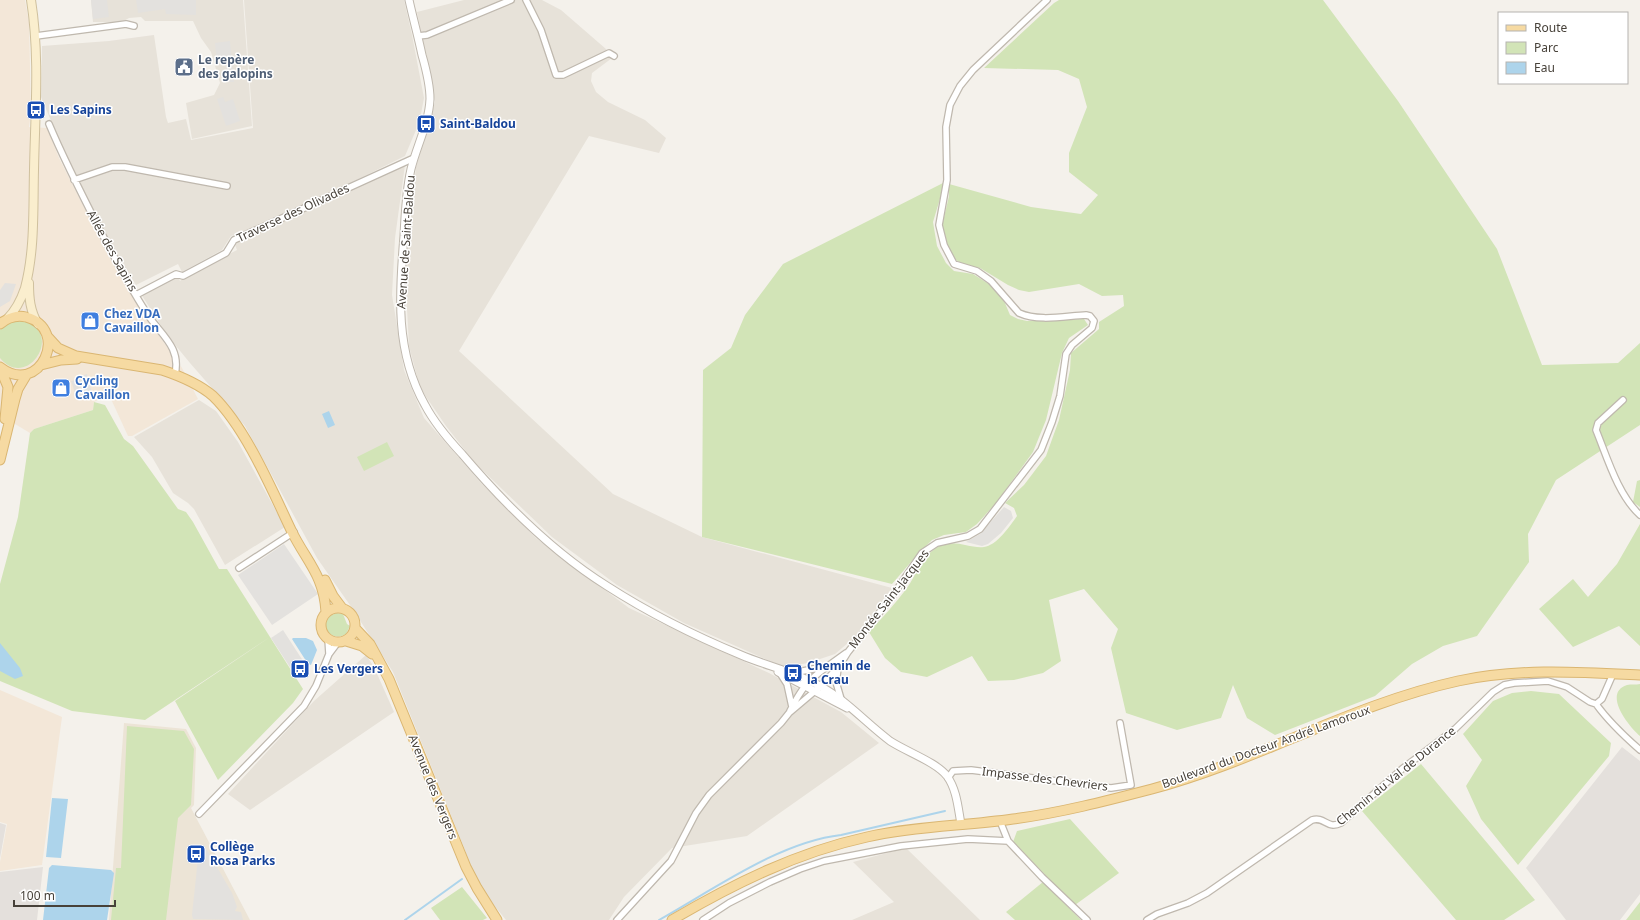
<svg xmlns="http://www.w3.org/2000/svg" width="1640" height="920" viewBox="0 0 1640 920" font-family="'Noto Sans',sans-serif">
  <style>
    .residential { fill: #e7e2d9 }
    .commercial { fill: #f3e7d8 }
    .industrial { fill: #e4e0dc }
    .education { fill: #ece4d6 }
    .green { fill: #d2e4b7 }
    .parking { fill: #e3e1de }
    .water { fill: #add4eb }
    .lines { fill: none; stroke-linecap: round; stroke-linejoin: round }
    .stream { stroke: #add4eb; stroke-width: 2 }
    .minor-casing { stroke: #bfb8ae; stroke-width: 8 }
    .tertiary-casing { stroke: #bfb8ae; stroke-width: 9 }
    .secondary-casing { stroke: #cfc09e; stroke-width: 10 }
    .primary-casing { stroke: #dab672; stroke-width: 11 }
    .minor { stroke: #fff; stroke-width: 5.5 }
    .tertiary { stroke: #fff; stroke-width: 7 }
    .secondary { stroke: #faeece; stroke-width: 8 }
    .primary { stroke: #f6daa2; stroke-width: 9 }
    .labels { text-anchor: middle; stroke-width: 3; stroke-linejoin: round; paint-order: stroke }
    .service-label { font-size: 12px; font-weight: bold; fill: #4e5e75; stroke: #fff; text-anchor: start }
    .transit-label { font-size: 12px; font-weight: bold; fill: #164399; stroke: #fff; text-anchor: start }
    .street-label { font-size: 12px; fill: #474139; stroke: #fff }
    .shop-label { font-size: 12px; font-weight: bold; fill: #366cbe; stroke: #fff; text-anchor: start }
  </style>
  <rect width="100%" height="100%" fill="#f4f1eb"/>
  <path class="residential" d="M91,0h152l9,126 -60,13 -6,-36 28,-8 6,-12 -9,-31 -10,-14 -8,-17h-48l-4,-4 -12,1 -7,4h-29z
    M244,0h160l8,35 12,63 -3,16 -5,16 -11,26 -87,43 -60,27 -27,10 -9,14 -40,22 -4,-8 -42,21 -28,-44 -35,-68 -32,-76 1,-51 67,-5 45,-6 12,82 2,6 18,-4 5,21 62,-12z
    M464,0h78l19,10 45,39 6,9 -20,15 -1,8 5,11 12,10 37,18 21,18 -7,15 -70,-17 -130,215 154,143 89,43 190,51 -37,49 -20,17 -27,9 -25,4 -99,-44 -67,-38 -65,-48 -77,-74 -29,-37 -26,-38 -11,-42 -4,-74 11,-105 19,-65 -18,-90z
    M405,165l-10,73 -3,57 12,75 20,48 58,66 54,54 93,70 140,65 72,39 38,31 -132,93 -75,12 -48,49 -15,23h-103l-31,-38 -10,-32 -72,-178 -41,-64 -35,-50 -72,-132 -55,-63 -23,-28 -26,-41 33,-18 4,1 2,4 6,-5 51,-26 -3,-8z
    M199,400l17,11 22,31 47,85 -60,38 -31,-56 -6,-6 -15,-10 -21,-36 -18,-20z
    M366,655l8,12 20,45 -144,98 -22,-16 86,-93z
    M906,848l74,72h-128l42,-18 -41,-40z"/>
  <path class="commercial" d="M0,0h25l4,22 2,90 -2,15 18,1 12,30 50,99 39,63 34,48 16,31 -66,37h-4l-17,-37 -3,-2 -7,1 -7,4 -1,8 -59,19 -4,4 -30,-18z
    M0,690l62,27 -20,148 -42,6v-9l7,-38 -7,-2z"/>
  <path class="industrial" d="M1622,747l18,14v133l-20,26h-54l-40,-52z
    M0,823l6,2 -6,33z
    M43,867l-6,53h-37v-48z"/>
  <path class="education" d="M124,723l62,6 10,19 -2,57 -3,3 59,112h-141z"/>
  <path class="green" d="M1059,0h264l75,101 99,148 45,116 76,-2 22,-20v82l-84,55 -28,54 1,28 -52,74 -34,10 -31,18 -37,32 -100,39 -28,-17 -14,-33 -12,33 -44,12 -51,-17 -15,-65 7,-19 -34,-40 -35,11 12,61 -18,12 -29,7 -26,1 -16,-25 -45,21 -26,-5 -16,-14 -16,-26c13,-14 27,-29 38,-44 9,-13 15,-31 29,-40 16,-11 33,1 48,-1 12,-1 26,-21 33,-31l-3,-8 -9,-5 19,-18 22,-29 13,-36 11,-50 1,-17 28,-24v-7l25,-16 -1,-11 -21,1 -23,-12 -50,8 -10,-2 -11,-5 -28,-17 -18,-4 -6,-4 -7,-10 -7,-24 7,-30v-12l82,23 50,7 17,-19 -29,-23v-19l18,-46 -8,-28 -21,-9 -74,-2 70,-65z
    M945,182l-12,40 4,24 9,17 8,8 19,3 19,12 10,10 8,19 8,4 9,2 57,-2 4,6 -19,13 -7,15 -16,67 -13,32 -37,51 -19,21 -11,8 -22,3 -12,5 -15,15 -25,29 -190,-47 1,-167 28,-22 14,-33 38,-51z
    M16,320c53,5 13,73 -16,38v-28l4,-5z
    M94,402l11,3 19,34 9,7 45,63 8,3 7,10 26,47h8l43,68 -125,83 -73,-9 -72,-30v-97l18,-67 12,-84 4,-4 59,-19z
    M387,442l7,14 -30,15 -7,-14z
    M1640,480v27l-7,-5 4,-21z
    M1640,524v122l-21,-20 -46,21 -34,-38 34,-30 15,18 29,-33z
    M337,613l6,1 4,10 3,2 -4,8c-18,11 -30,-16 -9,-21z
    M270,637l33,52 -10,14 -75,77 -43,-79z
    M1640,684v52c-11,-9 -38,-43 -13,-51 4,-1 9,0 13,-1z
    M1531,691l28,3 52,49 -2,13 -91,109 -37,-46 -15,-33 16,-26 -19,-26 30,-33 19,-8z
    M127,726l57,5 10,18 -3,56 -13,13 -12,102h-55l5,-52h5z
    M1421,764l114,136 -31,20h-48l-94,-109z
    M1070,819l49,54 -44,32 -62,-63 4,-11z
    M1043,882l38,38h-66l-9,-8z
    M462,887l25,31 -4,2h-43l-9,-12z
    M1640,902v18h-14z"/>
  <path class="parking" d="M91,0h16l2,17 -16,2z
    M136,0h60v15l-30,-1 -1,-5 -27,4z
    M230,41l4,41h-6l-2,-19h-9l-2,-20z
    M223,97l2,5 8,-3 7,22 -14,5 -9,-27z
    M5,283l11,1 -6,17 -10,6v-17z
    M87,374l5,20 -15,4 -6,-17 8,-2 -1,-2z
    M1004,507l7,4 2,7 -12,15 -13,11 -6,2 -16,-4 14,-8z
    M284,544l34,50 -46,31 -34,-50z
    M283,630l26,40 -12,8 -26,-40z
    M199,849l8,1 25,43 5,14 -2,4 6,1 2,8 -50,-1 -1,-4z"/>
  <path class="water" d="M329,411l6,14 -7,3 -6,-14z
    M293,638h13l7,3 4,9 -6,15 -3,-1 -16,-25z
    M0,643l20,25 3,8 -8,3 -15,-8z
    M52,798l16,1 -7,59 -15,-1z
    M52,865l59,5 3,3 -7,47h-64l6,-52z"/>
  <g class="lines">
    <path class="stream" d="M405,920l57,-41
      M659,920c54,-30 120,-78 182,-85l104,-24"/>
    <g class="minor-casing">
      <path id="minor" d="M526,0l15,30 15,45h7l46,-22 5,3
        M36,36l90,-12 8,2
        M418,36l9,-1 84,-35
        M49,124c16,38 34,73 53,110 15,28 30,58 48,84 13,18 31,31 25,56
        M74,180l38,-13h13l102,19
        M136,295l40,-21 7,2 43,-23 8,-13 180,-82
        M1623,400l-25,23 -2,7c11,27 22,65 44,85
        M239,568l55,-36
        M328,639l1,15
        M838,669l-2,13 5,17
        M780,673l7,11 5,23
        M793,673l35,-7 18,-13
        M1596,704c13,18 28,32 44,46
        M790,711c11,-22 18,-31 38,-45
        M948,778l5,-7 18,-1 140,18 20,-3 -11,-62
        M199,814l105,-108 12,-20 13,-32 9,-12
        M1000,821l8,20 34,36 45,43
        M617,920l54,-59 25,-48 13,-18 72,-72 8,-10 26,-22 23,-23 10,-16 43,-54 31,-45 15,-10 31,-7 12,-7 61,-79 11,-28 8,-26 6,-42 6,-9 20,-17 2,-7 -4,-5 -4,-1c-21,1 -47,7 -67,-2l-28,-32 -14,-10 -23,-7 -10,-19 -5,-20 8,-45 -1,-53 4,-22 10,-19 13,-16 74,-70
        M703,920l26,-17 41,-21 30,-13 24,-8 77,-15 67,-7 40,2
        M1147,920l10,-6 31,-11 19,-10 105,-73c13,-4 15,10 29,3l61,-54 53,-40 38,-37 11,-7 10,-2 34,-2 19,6 23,15 6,2 6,-5 11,-25"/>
    </g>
    <g class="tertiary-casing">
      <path id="tertiary" d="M409,0c4,18 9,36 13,55 4,14 8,29 8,44 -1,24 -13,46 -19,70 -5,22 -6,44 -7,67 -5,58 -9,116 21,169 10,19 23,34 37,49 40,47 92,99 145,132 42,27 88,50 134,69 26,11 54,17 79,31 26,14 46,37 70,55 17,11 46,21 57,35 10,14 11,32 14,48
        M778,672l69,36"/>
    </g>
    <g class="secondary-casing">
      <path id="secondary" d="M29,283c0,15 1,28 9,41
        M7,319c9,-9 14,-19 18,-31 10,-38 8,-79 9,-118 1,-57 6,-113 -3,-170"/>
    </g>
    <g class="primary-casing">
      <path id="primary" d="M0,324c7,-6 17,-9 26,-7 45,12 14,81 -26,50
        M47,336l11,12 18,8 86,14c18,6 36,13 51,26 33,32 59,94 79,136 15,30 32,44 34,80
        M41,365l20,-5 16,-1
        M0,368l8,19 -3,32
        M0,460l15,-61 3,-10 9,-15
        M325,580l8,16 9,12
        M321 625a17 17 0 1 1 34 0a17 17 0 1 1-34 0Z
        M355,628l15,16 19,35 77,188 11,21 20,32
        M346,641l16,5 10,8
        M672,920c61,-36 126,-68 195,-83 48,-11 98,-11 146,-18 47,-6 93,-18 139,-30 105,-28 201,-85 306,-108 60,-13 121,-9 182,-6"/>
    </g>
    <use href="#minor" class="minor"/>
    <use href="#tertiary" class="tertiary"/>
    <use href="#secondary" class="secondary"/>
    <use href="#primary" class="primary"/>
  </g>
  <defs>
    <g id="civic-square" transform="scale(1)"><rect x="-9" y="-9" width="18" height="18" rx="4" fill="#5c6f8a" stroke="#fff"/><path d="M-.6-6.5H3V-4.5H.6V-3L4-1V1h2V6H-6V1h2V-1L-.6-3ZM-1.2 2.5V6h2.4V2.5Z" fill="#fff"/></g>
    <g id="bus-square" transform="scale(1)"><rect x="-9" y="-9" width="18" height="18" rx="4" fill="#1a4fb4" stroke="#fff"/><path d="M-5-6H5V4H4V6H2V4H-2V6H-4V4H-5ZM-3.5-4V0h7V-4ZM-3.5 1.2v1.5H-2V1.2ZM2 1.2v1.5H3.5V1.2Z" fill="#fff"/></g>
    <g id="shop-square" transform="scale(1)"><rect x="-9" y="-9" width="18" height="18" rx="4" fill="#3f7fe0" stroke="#fff"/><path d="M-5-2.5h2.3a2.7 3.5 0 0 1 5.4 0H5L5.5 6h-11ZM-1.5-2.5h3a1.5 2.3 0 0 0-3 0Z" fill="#fff"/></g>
  </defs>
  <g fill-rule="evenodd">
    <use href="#civic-square" x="184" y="67"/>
    <use href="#bus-square" x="36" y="110"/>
    <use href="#bus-square" x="426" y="124"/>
    <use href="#shop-square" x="90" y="321"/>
    <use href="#shop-square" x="61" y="388"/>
    <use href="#bus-square" x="300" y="669"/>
    <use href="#bus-square" x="793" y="673"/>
    <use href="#bus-square" x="196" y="854"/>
  </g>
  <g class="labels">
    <g class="service-label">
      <text x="198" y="64">Le repère<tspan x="198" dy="14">des galopins</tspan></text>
    </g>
    <g class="transit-label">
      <text x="50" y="114">Les Sapins</text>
      <text x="440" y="128">Saint-Baldou</text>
      <text x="807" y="670">Chemin de<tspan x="807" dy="14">la Crau</tspan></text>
      <text x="314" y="673">Les Vergers</text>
      <text x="210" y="851">Collège<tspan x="210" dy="14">Rosa Parks</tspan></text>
    </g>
    <g class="street-label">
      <text transform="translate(293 213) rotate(-25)" y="4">Traverse des Olivades</text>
      <text transform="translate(406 242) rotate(-86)" y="4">Avenue de Saint-Baldou</text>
      <text transform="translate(112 251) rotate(61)" y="4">Allée des Sapins</text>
      <text transform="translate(889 599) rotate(-52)" y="4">Montée Saint-Jacques</text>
      <text transform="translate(1266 747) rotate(-20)" y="4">Boulevard du Docteur André Lamoroux</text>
      <text transform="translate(1396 776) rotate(-39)" y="4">Chemin du Val de Durance</text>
      <text transform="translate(1045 779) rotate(7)" y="4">Impasse des Chevriers</text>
      <text transform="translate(433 787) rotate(68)" y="4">Avenue des Vergers</text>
    </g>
    <g class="shop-label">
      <text x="104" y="318">Chez VDA<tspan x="104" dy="14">Cavaillon</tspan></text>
      <text x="75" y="385">Cycling<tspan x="75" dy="14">Cavaillon</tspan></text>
    </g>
  </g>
  <rect x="1498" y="12" width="130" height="72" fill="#ffffff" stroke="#b5b3b0"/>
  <rect x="1506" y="25" width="20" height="6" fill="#f6daa2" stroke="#b5b3b0"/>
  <text x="1534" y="32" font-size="12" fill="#474139">Route</text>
  <rect x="1506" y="42" width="20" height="12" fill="#d2e4b7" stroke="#b5b3b0"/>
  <text x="1534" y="52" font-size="12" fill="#474139">Parc</text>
  <rect x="1506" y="62" width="20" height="12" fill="#add4eb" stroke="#b5b3b0"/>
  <text x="1534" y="72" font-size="12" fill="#474139">Eau</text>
  <path d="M14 900v6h101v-6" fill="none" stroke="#474139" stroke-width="2"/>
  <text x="20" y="900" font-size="12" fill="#474139" stroke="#ffffff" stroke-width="3" paint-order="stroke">100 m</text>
</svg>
